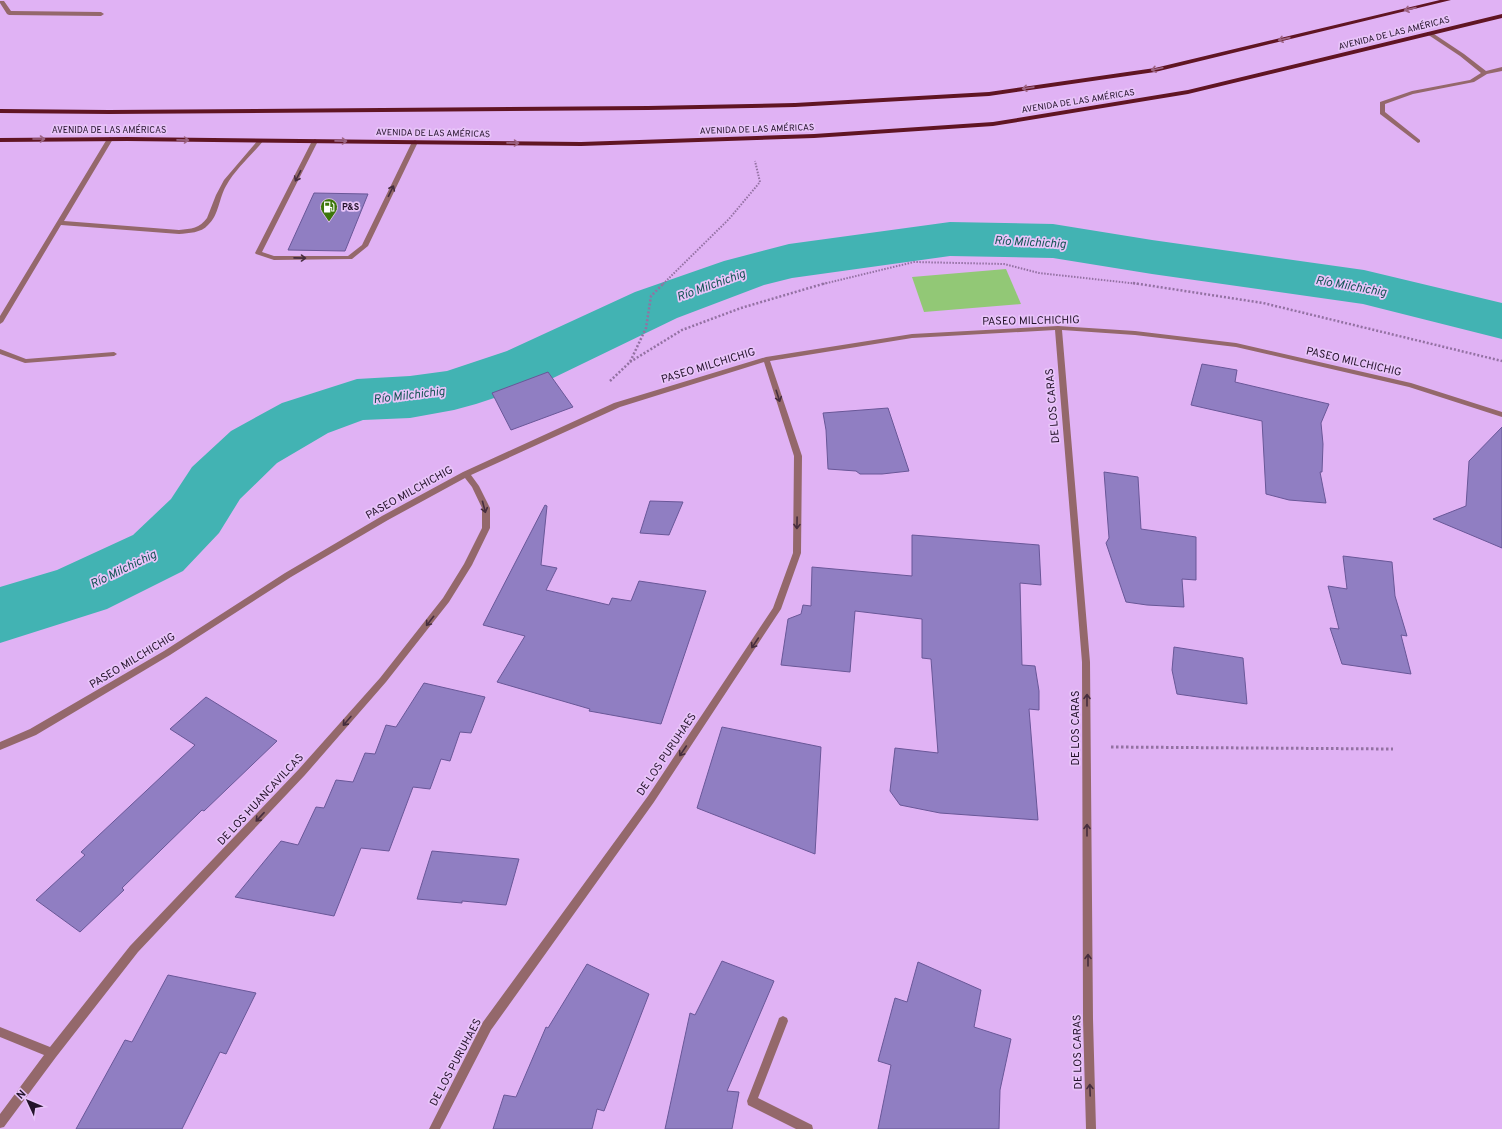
<svg xmlns="http://www.w3.org/2000/svg" width="1502" height="1129" viewBox="0 0 1502 1129" font-family="Overpass,sans-serif">
  <style>
    .green { fill: #92c876 }
    .lines { fill: none; stroke-linecap: round; stroke-linejoin: round }
    .river { fill: #42b3b3; fill-rule: evenodd }
    .building { fill: #907ec2; stroke: #695798 }
    .path-far2 { stroke: #9371a2; stroke-width: 2; stroke-dasharray: 1.5 1.5; stroke-linecap: butt }
    .path-far1 { stroke: #9371a2; stroke-width: 2.5; stroke-dasharray: 2 2; stroke-linecap: butt }
    .path { stroke: #9371a2; stroke-width: 3; stroke-dasharray: 2.5 2.5; stroke-linecap: butt }
    .lane { fill: #94686b; fill-rule: evenodd }
    .street { fill: #94686b; fill-rule: evenodd }
    .primary { fill: #601523; fill-rule: evenodd }
    .oneway { stroke: #9d6483 }
    .oneway2 { stroke: #462d3e }
    .labels { text-anchor: middle; stroke-width: 3.5; stroke-linejoin: round; paint-order: stroke }
    .far-street-label { font-size: 9px; fill: #24132b; stroke: #e8c4f9 }
    .far-poi-label { font-size: 9px; font-weight: bold; fill: #24132b; stroke: #e8c4f9; text-anchor: start }
    .street-label { font-size: 11px; fill: #24132b; stroke: #e8c4f9 }
    .water-label { font-size: 12px; font-style: italic; fill: #135454; stroke: #e8c4f9 }
  </style>
  <rect width="100%" height="100%" fill="#e0b2f4"/>
  <path class="green" d="M1006,269l15,35 -97,8 -12,-35z"/>
  <g class="lines">
    <path class="river" d="M950,222l103,2 99,16 212,30 138,33v36l-139,-35 -211,-30 -99,-16 -103,-2 -158,22 -28,7 -87,33 -126,61 -75,25 -22,6 -44,8 -47,2 -35,13 -51,30 -37,36 -21,34 -36,38 -76,38 -107,34v-56l57,-17 76,-35 38,-36 21,-32 39,-36 51,-28 75,-24 53,-3 37,-5 60,-20 128,-59 89,-31 65,-17z"/>
  </g>
  <path class="building" d="M314,193l54,1 -23,57 -57,-1z
    M1202,364l35,6 -2,12 94,22 -8,19 2,21 -1,28h-2l6,31 -37,-3 -23,-6 -4,-73 -71,-16z
    M548,372l25,35 -62,23 -19,-37z
    M888,408l21,63 -27,3h-22l-4,-3 -28,-2 -2,-39 -3,-17z
    M1502,427v121l-69,-29 33,-13 3,-45z
    M1104,472l34,5 3,52 55,8v43l-14,-1 2,28 -37,-2 -21,-3 -20,-59 3,-5z
    M650,501l33,1 -14,33 -29,-2z
    M545,505l2,1 -6,59 16,3 -11,22 63,15 3,-7 19,3 8,-20 67,10 -45,133 -72,-13 1,-2 -93,-27 28,-46 -42,-11z
    M912,535l127,10 2,40 -21,-2 2,82 13,1 4,25v19l-10,-1 9,111 -98,-7 -40,-8 -10,-14 5,-43 43,5 -7,-94 -9,-1v-39l-67,-8 -5,61 -69,-7 7,-46 13,-5 2,-9 8,1 1,-39 100,9z
    M1343,556l49,6 3,34 12,40 -6,-1 10,39 -69,-10 -12,-36 9,1 -11,-43 19,3z
    M1174,647l69,11 4,46 -70,-10 -5,-24z
    M424,683l61,14 -14,36 -11,-1 -10,29 -9,-2 -11,30 -17,-2 -24,64 -28,-3 -27,68 -99,-19 46,-56 17,4 18,-38 8,1 12,-28 17,2 12,-29 10,1 11,-29 10,2z
    M206,697l71,44 -73,70 -2,-1 -80,78 2,2 -44,42 -44,-32 49,-45 -4,-3 114,-107 -25,-16z
    M722,727l99,20 -6,107 -118,-46z
    M432,851l87,8 -13,46 -44,-4v2l-45,-4z
    M722,961l52,20 -47,110 12,1 -7,37h-67l25,-116 5,2z
    M918,962l63,28 -7,37 37,12 -11,51 -1,39h-121l13,-64 -13,-4 17,-63 12,4z
    M587,964l62,30 -45,117 -7,-2 -5,20h-99l11,-34 12,2 30,-70 2,1z
    M168,975l88,18 -30,61 -6,-2 -38,77h-106l49,-89 7,2z"/>
  <g class="lines">
    <path class="path-far2" d="M663,284l66,-65 31,-37 -5,-21
      M823,284l91,-22 90,2 35,9 100,11"/>
    <path class="path-far1" d="M1133,283l130,20 239,58
      M630,362l52,-32 59,-22 85,-25
      M610,381l20,-19 16,-34 5,-32 13,-13"/>
    <path class="path" d="M1111,747l282,2"/>
    <path class="lane" d="M0,1h4l7,10 90,1 3,2 -3,2 -92,-1 -2,-1 -7,-11z
      M1427,32h4l33,22 22,17 16,-4v4l-15,3 -13,8 -61,12 -28,10v8l35,28v2l-2,1 -38,-29v-12l32,-11 58,-11 11,-7 -21,-17 -33,-22z
      M110,137l3,2 -49,82 115,9c12,-1 21,-2 28,-12l9,-23 8,-15 35,-41 5,1c-12,15 -28,28 -38,46 -7,12 -7,29 -18,39 -7,8 -19,8 -29,9l-118,-9 -58,97 -3,2v-8l107,-177z
      M315,139l3,2 -56,111 12,4h74l14,-11 50,-103 3,-2 3,2 -50,104 -16,13 -78,1 -18,-6 -1,-1 57,-112z
      M0,349l26,10 88,-7 3,2 -3,2 -89,7 -25,-9z
      M783,1016l4,2 1,3 -30,77 54,27 1,4h-17l-48,-24 -1,-4 31,-80 1,-3z"/>
    <path class="street" d="M1058,326l77,5 101,12 175,40 91,29v5l-93,-30 -173,-40 -101,-12 -73,-5 28,332 3,357 3,110h-10l-3,-110 -1,-357 -27,-332 -143,8 -142,23 32,95 -1,97 -20,56 -127,193 -163,228 -51,99h-11l54,-107 165,-226 125,-188 20,-55 1,-97 -30,-94 -144,45 -149,68 8,11 11,22v20l-18,37 -23,37 -63,80 -81,93 -167,177 -82,105 -52,70 -4,1v-14l44,-59 -44,-18v-10l50,20 80,-101 169,-177 81,-91 63,-80 21,-34 18,-36v-20l-10,-21 -7,-9 -77,42 -97,57 -121,78 -134,80 -36,15v-8l30,-13 134,-78 121,-78 97,-57 81,-44 151,-69 152,-46 146,-23z"/>
    <path class="primary" d="M1440,0h11l-296,72 -166,24 -194,11 -147,3 -539,4 -109,-1v-4l109,1 539,-4 147,-3 194,-11 166,-24z
      M1502,14v4l-314,76 -195,32 -179,12 -233,8 -454,-5 -127,1v-4l127,-1 454,5 233,-8 179,-12 195,-32z"/>
  </g>
  <defs><path id="oneway-shaft" d="M-6 0H5M1.5-3L5.5 0L1.5 3" fill="none" stroke-width="1.6" stroke-linecap="round" stroke-linejoin="round"/></defs>
  <g class="oneway">
    <use href="#oneway-shaft" transform="translate(1410 9) rotate(167)"/>
    <use href="#oneway-shaft" transform="translate(1284 39) rotate(167)"/>
    <use href="#oneway-shaft" transform="translate(1157 69) rotate(168)"/>
    <use href="#oneway-shaft" transform="translate(1028 88) rotate(172)"/>
    <use href="#oneway-shaft" transform="translate(39 139)"/>
    <use href="#oneway-shaft" transform="translate(183 140) rotate(1)"/>
    <use href="#oneway-shaft" transform="translate(341 141) rotate(1)"/>
    <use href="#oneway-shaft" transform="translate(513 143) rotate(1)"/>
  </g>
  <g class="oneway2">
    <use href="#oneway-shaft" transform="translate(298 176) rotate(117)"/>
    <use href="#oneway-shaft" transform="translate(391 191) rotate(-64)"/>
    <use href="#oneway-shaft" transform="translate(300 258) rotate(1)"/>
    <use href="#oneway-shaft" transform="translate(778 396) rotate(72)"/>
    <use href="#oneway-shaft" transform="translate(484 507) rotate(75)"/>
    <use href="#oneway-shaft" transform="translate(797 523) rotate(91)"/>
    <use href="#oneway-shaft" transform="translate(430 621) rotate(128)"/>
    <use href="#oneway-shaft" transform="translate(755 643) rotate(124)"/>
    <use href="#oneway-shaft" transform="translate(1087 700) rotate(-90)"/>
    <use href="#oneway-shaft" transform="translate(347 721) rotate(131)"/>
    <use href="#oneway-shaft" transform="translate(683 751) rotate(124)"/>
    <use href="#oneway-shaft" transform="translate(260 817) rotate(133)"/>
    <use href="#oneway-shaft" transform="translate(1087 830) rotate(-90)"/>
    <use href="#oneway-shaft" transform="translate(1088 960) rotate(-90)"/>
    <use href="#oneway-shaft" transform="translate(1090 1090) rotate(-92)"/>
  </g>
  <defs>
    <g id="fuel-pin" transform="scale(0.9)"><path d="M0 17L-7.5 6A9.5 9.5 0 1 1 7.5 6Z" fill="#3c760a" stroke="#e8c4f9"/><path d="M-5.5-6h7V0h2V4h1.3V-2.5L3-4.5l.8-.8L6-3V5H2.5V1h-1V6h-7ZM-4.2-4.7v3.2H.2V-4.7Z" fill="#fff"/></g>
  </defs>
  <g fill-rule="evenodd">
    <use href="#fuel-pin" x="329" y="207"/>
  </g>
  <g class="labels">
    <g class="far-street-label">
      <text transform="translate(1394 33) rotate(-14)" y="3">AVENIDA DE LAS AMÉRICAS</text>
      <text transform="translate(1078 101) rotate(-9)" y="3">AVENIDA DE LAS AMÉRICAS</text>
      <text transform="translate(757 129) rotate(-2)" y="3">AVENIDA DE LAS AMÉRICAS</text>
      <text x="109" y="133">AVENIDA DE LAS AMÉRICAS</text>
      <text transform="translate(433 133) rotate(1)" y="3">AVENIDA DE LAS AMÉRICAS</text>
    </g>
    <g class="far-poi-label">
      <text x="342" y="210">P&amp;S</text>
    </g>
    <g class="street-label">
      <text transform="translate(1031 320) rotate(-1)" y="4">PASEO MILCHICHIG</text>
      <text transform="translate(1354 361) rotate(13)" y="4">PASEO MILCHICHIG</text>
      <text transform="translate(708 365) rotate(-17)" y="4">PASEO MILCHICHIG</text>
      <text transform="translate(1052 406) rotate(-95)" y="4">DE LOS CARAS</text>
      <text transform="translate(409 492) rotate(-29)" y="4">PASEO MILCHICHIG</text>
      <text transform="translate(132 660) rotate(-31)" y="4">PASEO MILCHICHIG</text>
      <text transform="translate(1075 728) rotate(-90)" y="4">DE LOS CARAS</text>
      <text transform="translate(666 754) rotate(-56)" y="4">DE LOS PURUHAES</text>
      <text transform="translate(260 799) rotate(-47)" y="4">DE LOS HUANCAVILCAS</text>
      <text transform="translate(1077 1052) rotate(-91)" y="4">DE LOS CARAS</text>
      <text transform="translate(455 1062) rotate(-62)" y="4">DE LOS PURUHAES</text>
    </g>
    <g class="water-label">
      <text transform="translate(1030 242) rotate(3)" y="4">Río Milchichig</text>
      <text transform="translate(711 285) rotate(-20)" y="4">Río Milchichig</text>
      <text transform="translate(1351 286) rotate(10)" y="4">Río Milchichig</text>
      <text transform="translate(409 395) rotate(-7)" y="4">Río Milchichig</text>
      <text transform="translate(123 569) rotate(-26)" y="4">Río Milchichig</text>
    </g>
  </g>
  <g transform="translate(28 1101) rotate(314)" stroke="#e8c4f9" stroke-width="3" paint-order="stroke">
  <path d="M0-3L7 15L0 10L-7 15Z" fill="#24132b"/>
  <text y="-6" font-size="11" font-weight="bold" text-anchor="middle" fill="#24132b">N</text>
  </g>
</svg>
